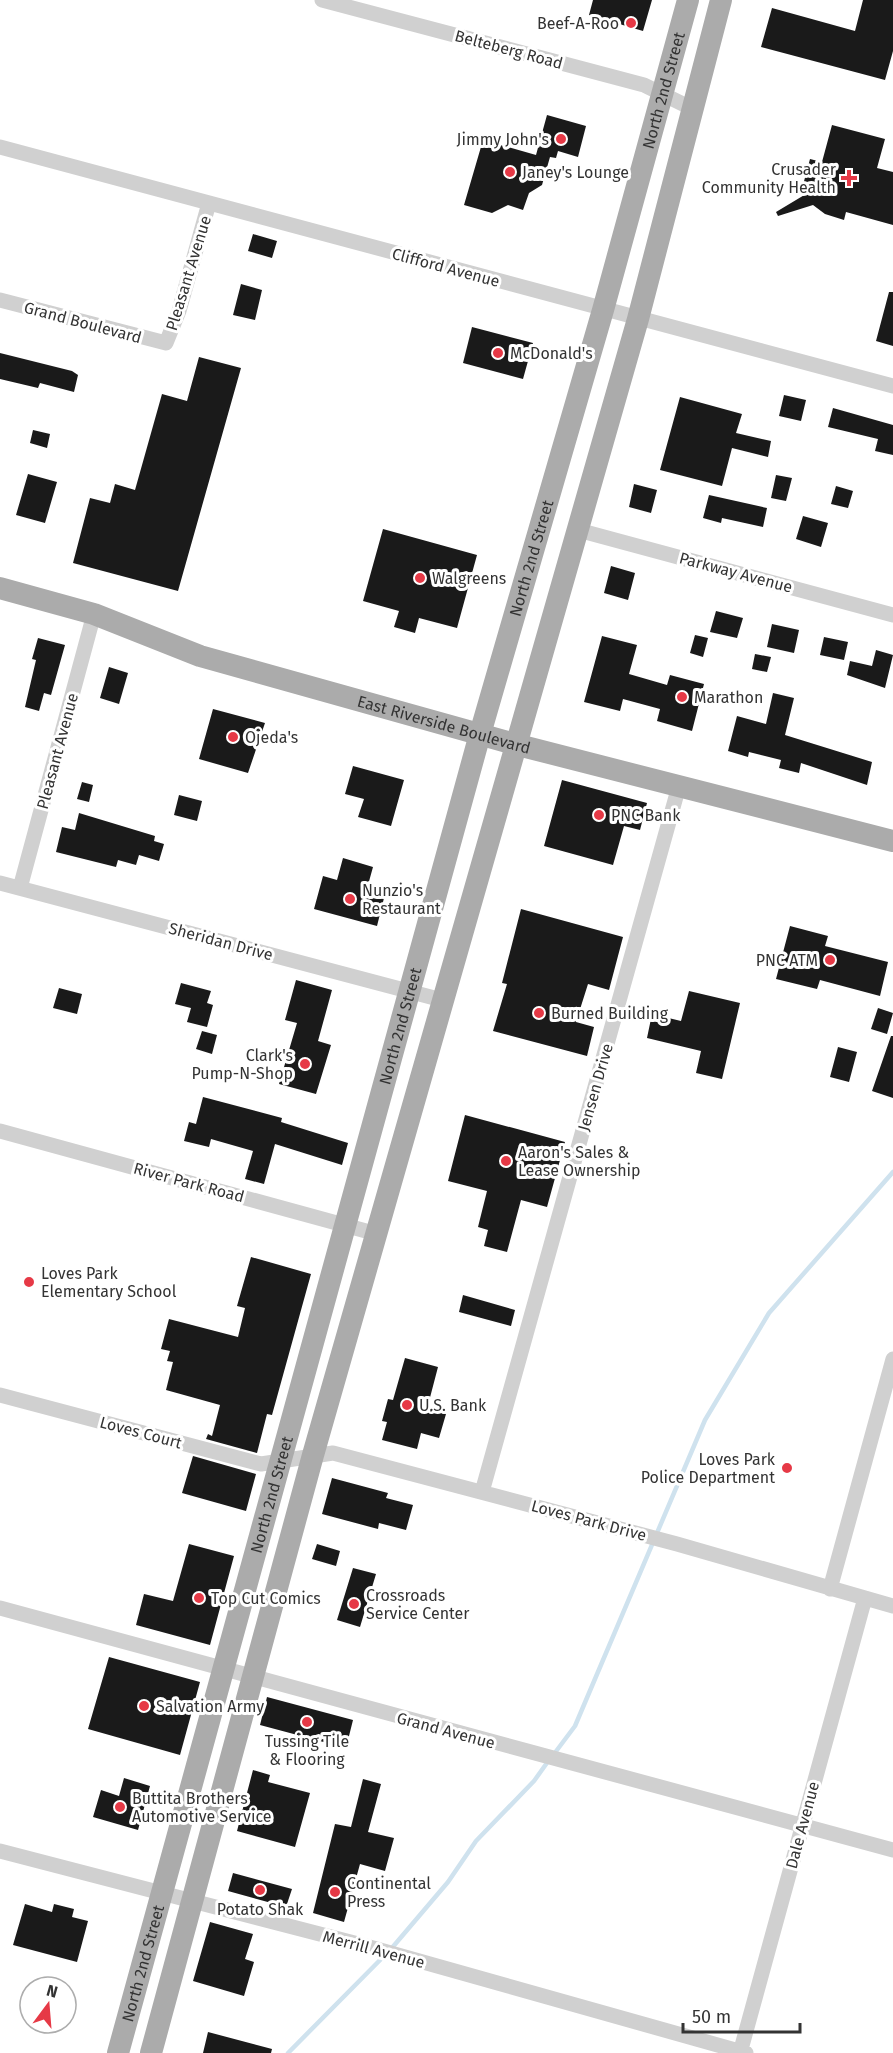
<svg xmlns="http://www.w3.org/2000/svg" width="893" height="2053" viewBox="0 0 893 2053" font-family="'Fira Sans',sans-serif">
  <style>
    .lines { fill: none; stroke-linecap: round; stroke-linejoin: round }
    .stream { stroke: #cfe2ee; stroke-width: 4.5 }
    .building { fill: #1a1a1a }
    .street { stroke: #d0d0d0; stroke-width: 15 }
    .primary { stroke: #ababab; stroke-width: 22 }
    .poi-dot { fill: #e63946; stroke: #fff; stroke-width: 2 }
    .labels { text-anchor: middle; stroke-width: 6; stroke-linejoin: round; paint-order: stroke }
    .poi-label { font-size: 16px; fill: #333; stroke: #fff; text-anchor: start }
    .street-label { font-size: 16px; fill: #333; stroke: #fff }
  </style>
  <rect width="100%" height="100%" fill="#fff"/>
  <g class="lines">
    <path class="stream" d="M554,1754l21,-28 130,-306 64,-107 124,-141
      M391,1949l57,-67 28,-41 58,-60 15,-21
      M288,2053l97,-98"/>
  </g>
  <path class="building" d="M593,0h59l-9,31 -54,-16z
    M863,0h30v51l-8,29 -124,-33 11,-39 83,23z
    M547,115l39,11 -8,31 -20,-6 -2,7 -6,-1 -8,28 -13,8 -6,17 -15,-5 -16,8 -28,-8 19,-65 53,15z
    M832,125l53,14 -8,29 16,4v53l-47,-13 -2,8 -19,-6 -12,-9 -35,11 -2,-4 30,-18 -3,-9 7,-26 12,3z
    M253,234l24,7 -5,17 -24,-7z
    M241,284l21,6 -7,30 -22,-5z
    M889,292h4v54l-17,-5z
    M472,327l61,16 -10,36 -60,-16z
    M0,353l72,18 6,4 -4,17 -34,-9 -2,5 -38,-9z
    M199,357l42,11 -63,223 -105,-28 17,-65 20,5 5,-19 20,6 27,-96 25,7z
    M784,395l22,5 -5,21 -22,-5z
    M680,397l62,17 -6,19 35,8 -3,16 -36,-9 -10,38 -62,-16z
    M833,408l60,17v30l-18,-4 3,-12 -50,-12z
    M33,430l17,4 -3,14 -17,-5z
    M28,474l29,8 -12,41 -29,-8z
    M776,475l16,3 -6,23 -15,-3z
    M634,484l23,6 -6,23 -22,-6z
    M836,486l17,5 -5,17 -17,-4z
    M709,495l58,13 -4,19 -41,-9 -1,5 -18,-5z
    M803,516l25,7 -7,24 -25,-8z
    M383,529l94,26 -20,73 -38,-10 -4,15 -21,-6 5,-16 -36,-10z
    M611,566l24,7 -7,27 -24,-7z
    M716,611l27,7 -6,20 -27,-6z
    M772,624l27,6 -5,23 -27,-6z
    M695,635l13,3 -5,19 -13,-4z
    M602,636l35,9 -8,29 38,11 3,-10 34,9 -12,47 -35,-10 3,-12 -37,-10 -3,12 -36,-9z
    M824,637l24,5 -4,18 -24,-5z
    M38,638l27,7 -14,50 -7,-2 -5,18 -14,-4 11,-47 -4,-1z
    M876,650l17,5 -8,33 -38,-13 3,-14 22,5z
    M755,654l16,3 -4,15 -15,-3z
    M109,667l19,6 -9,31 -19,-6z
    M773,693l21,5 -9,37 87,27 -5,23 -66,-22 -2,10 -20,-5 2,-8 -32,-8 -1,5 -20,-6 9,-35 29,8z
    M213,709l52,14 -17,50 -49,-14z
    M353,766l51,14 -13,46 -33,-9 6,-18 -19,-5z
    M562,780l85,23 -7,27 -16,-4 -11,39 -69,-19z
    M82,782l11,3 -4,17 -12,-3z
    M179,795l23,6 -5,20 -23,-6z
    M79,813l76,23 -1,5 10,3 -5,17 -20,-6 -3,10 -18,-5 -2,7 -60,-15 6,-25 13,3z
    M343,858l30,9 -5,18 18,5 -9,36 -63,-17 9,-33 14,4z
    M521,909l102,28 -14,53 -21,-6 -12,38 18,5 -7,29 -94,-25 14,-47 -5,-1z
    M790,926l38,10 -3,10 63,16 -8,34 -60,-16 -3,9 -41,-10z
    M296,980l36,10 -14,51 13,4 -15,49 -37,-10 18,-61 -12,-3z
    M181,983l30,8 -4,12 6,2 -6,22 -20,-5 4,-14 -16,-4z
    M59,988l23,6 -5,20 -24,-6z
    M689,991l51,12 -18,76 -26,-6 5,-22 -54,-13 5,-24 29,7z
    M878,1008l15,5 -6,21 -16,-5z
    M202,1031l15,4 -5,19 -16,-5z
    M891,1036h2v62l-21,-7z
    M838,1047l19,5 -8,30 -19,-5z
    M203,1097l79,21 -1,4 67,21 -6,22 -67,-21 -11,40 -19,-5 8,-28 -42,-12 -2,8 -25,-6 5,-19 7,2z
    M465,1115l100,27 -18,65 -26,-7 -14,52 -23,-6 4,-16 -10,-3 9,-36 -39,-10z
    M251,1257l60,17 -39,141 -5,-1 -10,39 -51,-14 2,-5 4,2 8,-31 -54,-15 7,-28 -6,-1 3,-10 -9,-2 8,-30 69,18 7,-29 -8,-2z
    M463,1295l52,15 -4,16 -52,-14z
    M405,1358l33,9 -11,42 19,5 -7,24 -18,-5 -4,16 -35,-9 5,-18 -5,-1 6,-22 5,1z
    M193,1456l63,18 -10,37 -64,-18z
    M332,1478l56,15 -2,5 27,7 -7,25 -27,-7 -1,6 -56,-15z
    M189,1544l45,12 -24,89 -74,-20 8,-31 29,7z
    M317,1544l23,7 -4,15 -24,-7z
    M353,1568l23,6 -16,53 -23,-7z
    M109,1657l91,25 -20,73 -92,-26z
    M267,1697l86,23 -7,28 -86,-23z
    M253,1770l17,5 -2,7 42,11 -15,54 -58,-16z
    M124,1778l26,8 -12,44 -45,-13 8,-27 18,6z
    M363,1779l18,5 -13,48 26,6 -9,33 -25,-7 -16,58 -31,-9 22,-89 16,3z
    M233,1873l59,16 -6,18 -58,-16z
    M25,1904l27,8 2,-8 20,5 -2,8 16,4 -11,41 -64,-17z
    M210,1922l43,12 -8,25 9,3 -10,34 -51,-15z
    M208,2032l64,17 -1,4h-68z"/>
  <g class="lines">
    <path class="street" d="M322,0l322,85 47,23
      M0,147l893,239
      M0,300l166,43 13,-32 30,-108
      M578,530l315,85
      M0,883l442,117
      M20,888l74,-274
      M0,1131l377,103
      M0,1395l261,69 72,-11 344,91 216,62
      M482,1492l197,-706
      M830,1589l63,-230
      M0,1608l893,242
      M0,1851l366,95 380,107
      M740,2053l125,-455"/>
    <g class="primary">
      <path id="s1" d="M0,588l94,26 106,42 318,89 375,96"/>
      <path id="s2" d="M118,2053l362,-1319 123,-424 85,-310"/>
      <path d="M151,2053l162,-598 325,-1136 83,-319"/>
    </g>
  </g>
  <g class="poi-dot">
    <circle cx="631" cy="23" r="6"/>
    <circle cx="561" cy="139" r="6"/>
    <circle cx="510" cy="172" r="6"/>
    <path d="M846 169h6v6h6v6h-6v6h-6v-6h-6v-6h6z"/>
    <circle cx="498" cy="353" r="6"/>
    <circle cx="420" cy="578" r="6"/>
    <circle cx="682" cy="697" r="6"/>
    <circle cx="233" cy="737" r="6"/>
    <circle cx="599" cy="815" r="6"/>
    <circle cx="350" cy="899" r="6"/>
    <circle cx="830" cy="960" r="6"/>
    <circle cx="539" cy="1013" r="6"/>
    <circle cx="305" cy="1064" r="6"/>
    <circle cx="506" cy="1161" r="6"/>
    <circle cx="29" cy="1282" r="6"/>
    <circle cx="407" cy="1405" r="6"/>
    <circle cx="787" cy="1468" r="6"/>
    <circle cx="199" cy="1598" r="6"/>
    <circle cx="354" cy="1604" r="6"/>
    <circle cx="144" cy="1706" r="6"/>
    <circle cx="307" cy="1722" r="6"/>
    <circle cx="120" cy="1807" r="6"/>
    <circle cx="260" cy="1890" r="6"/>
    <circle cx="335" cy="1892" r="6"/>
  </g>
  <g class="labels">
    <g class="poi-label">
      <text x="619" y="29" text-anchor="end">Beef-A-Roo</text>
      <text x="549" y="145" text-anchor="end">Jimmy John's</text>
      <text x="836" y="175" text-anchor="end">Crusader<tspan x="836" dy="18">Community Health</tspan></text>
      <text x="522" y="178">Janey's Lounge</text>
      <text x="510" y="359">McDonald's</text>
      <text x="432" y="584">Walgreens</text>
      <text x="694" y="703">Marathon</text>
      <text x="245" y="743">Ojeda's</text>
      <text x="611" y="821">PNC Bank</text>
      <text x="362" y="896">Nunzio's<tspan x="362" dy="18">Restaurant</tspan></text>
      <text x="818" y="966" text-anchor="end">PNC ATM</text>
      <text x="551" y="1019">Burned Building</text>
      <text x="293" y="1061" text-anchor="end">Clark's<tspan x="293" dy="18">Pump-N-Shop</tspan></text>
      <text x="518" y="1158">Aaron's Sales &amp;<tspan x="518" dy="18">Lease Ownership</tspan></text>
      <text x="41" y="1279">Loves Park<tspan x="41" dy="18">Elementary School</tspan></text>
      <text x="419" y="1411">U.S. Bank</text>
      <text x="775" y="1465" text-anchor="end">Loves Park<tspan x="775" dy="18">Police Department</tspan></text>
      <text x="366" y="1601">Crossroads<tspan x="366" dy="18">Service Center</tspan></text>
      <text x="211" y="1604">Top Cut Comics</text>
      <text x="156" y="1712">Salvation Army</text>
      <text x="307" y="1747" text-anchor="middle">Tussing Tile<tspan x="307" dy="18">&amp; Flooring</tspan></text>
      <text x="132" y="1804">Buttita Brothers<tspan x="132" dy="18">Automotive Service</tspan></text>
      <text x="347" y="1889">Continental<tspan x="347" dy="18">Press</tspan></text>
      <text x="260" y="1915" text-anchor="middle">Potato Shak</text>
    </g>
    <g class="street-label">
      <text transform="translate(509 49) rotate(15)" y="6">Belteberg Road</text>
      <text dy="6" stroke="none"><textPath href="#s2" startOffset="2037">North 2nd Street</textPath></text>
      <text transform="translate(446 267) rotate(15)" y="6">Clifford Avenue</text>
      <text transform="translate(188 273) rotate(-73)" y="6">Pleasant Avenue</text>
      <text transform="translate(83 322) rotate(15)" y="6">Grand Boulevard</text>
      <text dy="6" stroke="none"><textPath href="#s2" startOffset="1551">North 2nd Street</textPath></text>
      <text transform="translate(736 572) rotate(15)" y="6">Parkway Avenue</text>
      <text dy="6" stroke="none"><textPath href="#s1" startOffset="465">East Riverside Boulevard</textPath></text>
      <text transform="translate(57 751) rotate(-75)" y="6">Pleasant Avenue</text>
      <text transform="translate(221 941) rotate(15)" y="6">Sheridan Drive</text>
      <text dy="6" stroke="none"><textPath href="#s2" startOffset="1065">North 2nd Street</textPath></text>
      <text transform="translate(595 1087) rotate(-74)" y="6">Jensen Drive</text>
      <text transform="translate(189 1182) rotate(15)" y="6">River Park Road</text>
      <text transform="translate(141 1432) rotate(15)" y="6">Loves Court</text>
      <text dy="6" stroke="none"><textPath href="#s2" startOffset="579">North 2nd Street</textPath></text>
      <text transform="translate(589 1520) rotate(15)" y="6">Loves Park Drive</text>
      <text transform="translate(446 1730) rotate(15)" y="6">Grand Avenue</text>
      <text transform="translate(802 1825) rotate(-75)" y="6">Dale Avenue</text>
      <text transform="translate(374 1949) rotate(15)" y="6">Merrill Avenue</text>
      <text dy="6" stroke="none"><textPath href="#s2" startOffset="93">North 2nd Street</textPath></text>
    </g>
  </g>
  <g transform="translate(48 2005) rotate(16)"><circle r="28" fill="#ffffff" stroke="#adadad" stroke-width="1.5"/>
  <path d="M0-4.5L10 22L0 15L-10 22Z" fill="#e63946"/>
  <text y="-9" font-size="16" font-weight="bold" text-anchor="middle" fill="#333333">N</text>
  </g>
  <path d="M683 2023v9h117v-9" fill="none" stroke="#333333" stroke-width="3"/>
  <text x="692" y="2023" font-size="18" fill="#333333" stroke="#ffffff" stroke-width="4.5" paint-order="stroke">50 m</text>
</svg>
